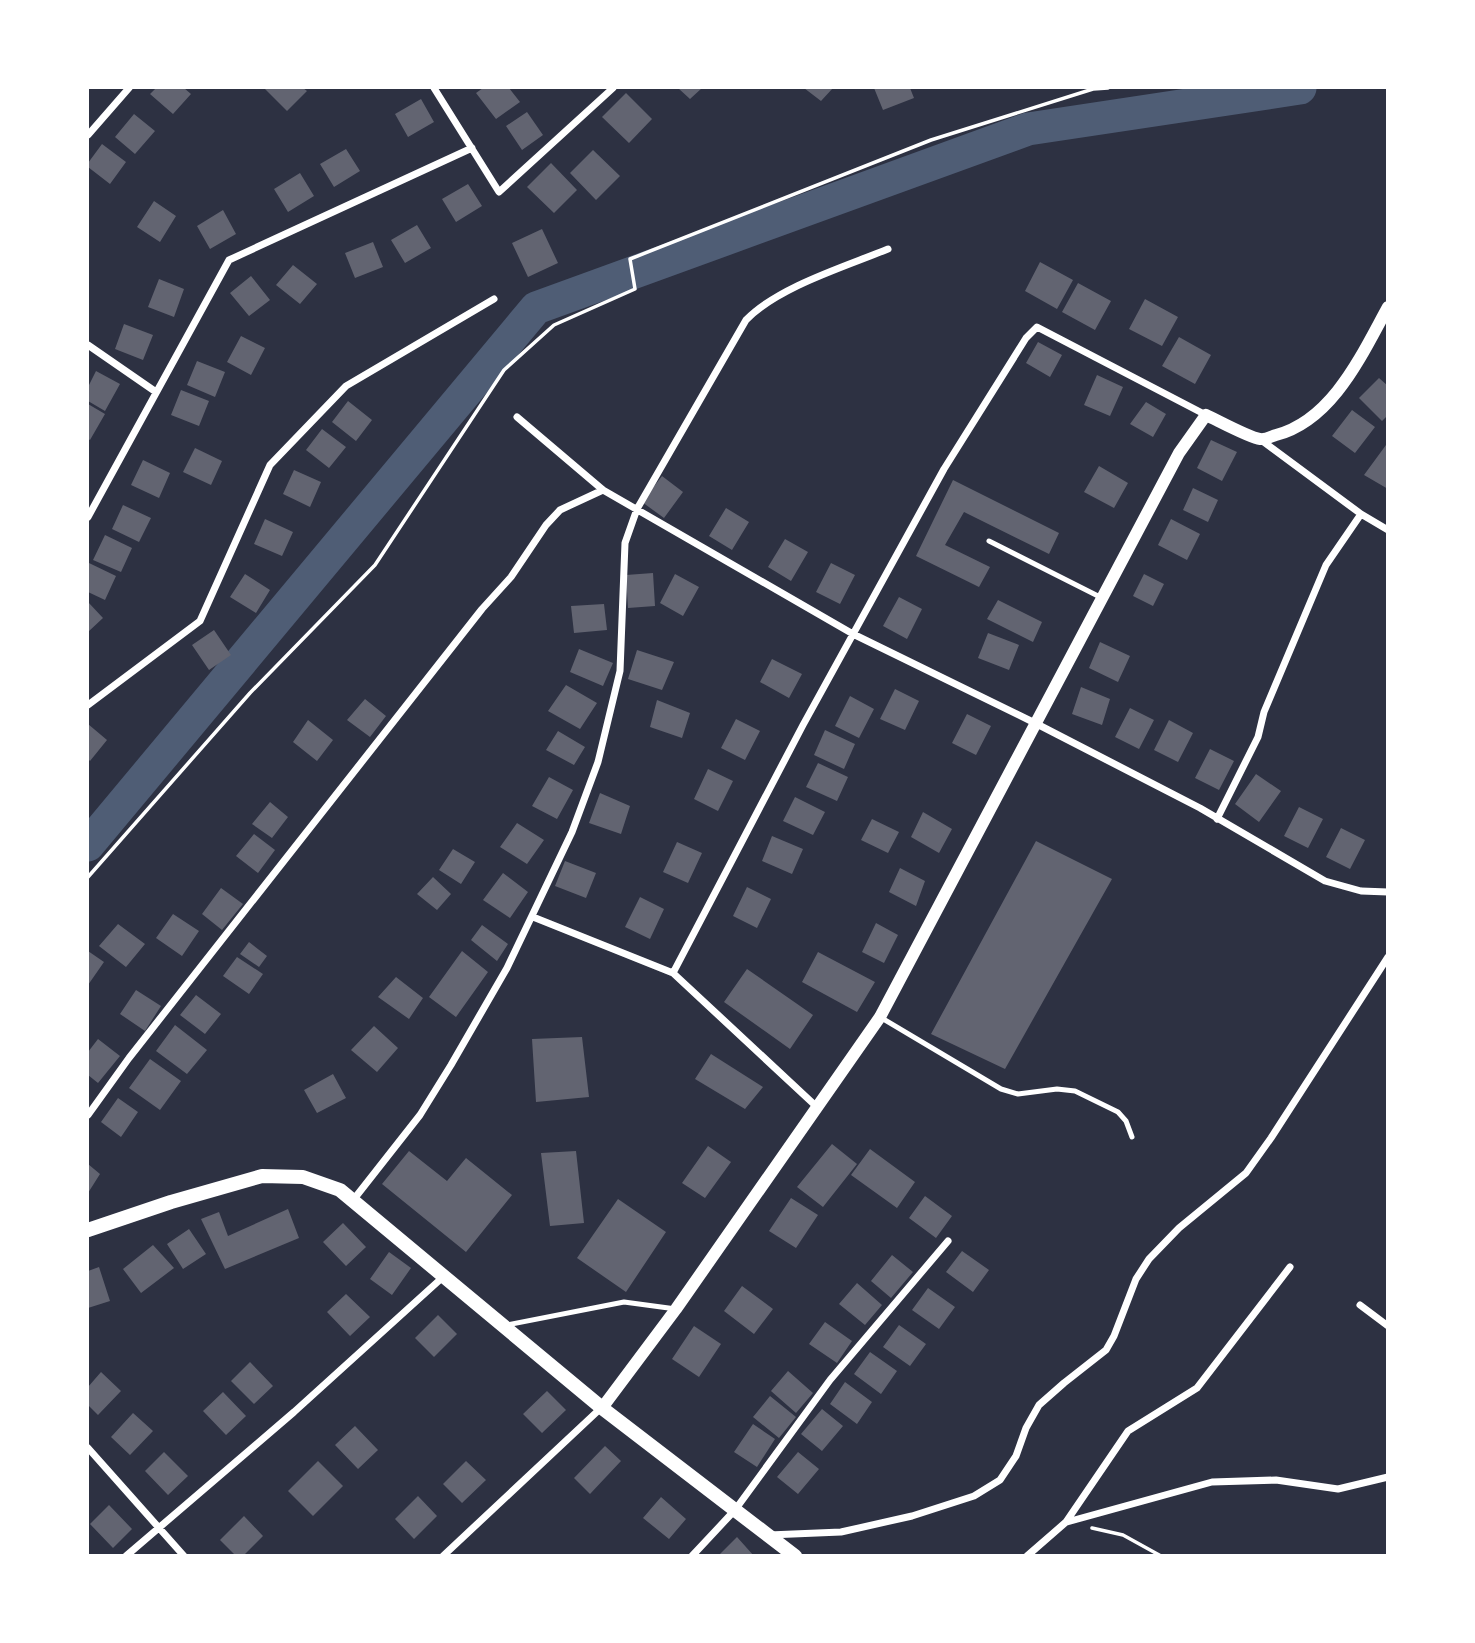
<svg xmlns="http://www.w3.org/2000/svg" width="1475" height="1643" viewBox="0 0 1475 1643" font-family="'DejaVu Sans',sans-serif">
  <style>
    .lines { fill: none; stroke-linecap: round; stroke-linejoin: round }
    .river { stroke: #4f5d75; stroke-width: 33 }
    .building { fill: #626471 }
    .path { stroke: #fff; stroke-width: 3.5 }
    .service { stroke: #fff; stroke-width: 5 }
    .minor { stroke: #fff; stroke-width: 7 }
    .tertiary { stroke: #fff; stroke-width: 12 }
    .secondary { stroke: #fff; stroke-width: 14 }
  </style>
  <rect width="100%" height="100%" fill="#2d3142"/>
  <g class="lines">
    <path class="river" d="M88,845l448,-537 492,-179 272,-41"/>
  </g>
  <path class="building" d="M156,88h28l7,6 -18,20 -23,-20z
    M266,88h37l4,3 -20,20 -22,-22z
    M483,88h26l11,14 -24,17 -20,-26z
    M678,88h24l-12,11z
    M804,88h29l-12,13z
    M874,88h36l4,10 -31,12z
    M626,93l26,26 -23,24 -27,-26z
    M421,99l13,23 -26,15 -13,-23z
    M527,112l16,23 -21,15 -16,-24z
    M134,114l21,17 -20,23 -20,-17z
    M102,144l24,18 -16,22 -22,-17v-4z
    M346,149l14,22 -26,16 -14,-23z
    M593,150l27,26 -24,24 -26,-27z
    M551,163l26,27 -23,23 -27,-26z
    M300,173l14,23 -26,16 -14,-23z
    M468,184l14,22 -26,16 -14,-23z
    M154,201l22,15 -16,26 -23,-15z
    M223,210l13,24 -26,15 -13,-23z
    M417,225l14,23 -26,15 -14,-23z
    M542,229l16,34 -30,14 -16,-34z
    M373,242l10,25 -28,11 -10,-25z
    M1040,262l33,18 -16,29 -32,-18z
    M293,265l24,19 -17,20 -24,-19z
    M251,276l19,24 -21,16 -19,-23z
    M159,279l25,10 -10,28 -26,-10z
    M1078,283l33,18 -16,29 -33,-18z
    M1145,299l33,18 -16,29 -33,-17z
    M124,324l29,11 -10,25 -28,-11z
    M241,336l24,12 -14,27 -24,-13z
    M1179,337l32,18 -16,29 -33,-18z
    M1038,342l24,13 -12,22 -24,-14z
    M197,361l28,11 -10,25 -28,-12z
    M96,371l24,13 -15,27 -17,-10v-14z
    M1097,375l26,12 -13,29 -26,-11z
    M1379,378l9,8v29l-6,6 -23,-23z
    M181,390l28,11 -10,25 -28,-11z
    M348,401l24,19 -16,21 -24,-19z
    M1146,402l20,12 -13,23 -23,-13z
    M88,404l17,10 -15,26 -2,-1z
    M1352,410l23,17 -20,26 -23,-17z
    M322,429l24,18 -17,21 -23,-18z
    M1211,440l26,12 -15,29 -25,-13z
    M1386,445l2,2v42l-24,-14z
    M195,448l27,13 -11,24 -28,-13z
    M143,460l27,13 -11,25 -28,-13z
    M1099,466l29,17 -14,25 -30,-16z
    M294,470l27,12 -11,25 -27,-13z
    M662,476l21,16 -19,26 -22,-16z
    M953,480l106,53 -10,21 -85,-42 -19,33 45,22 -11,20 -63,-31z
    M1193,488l25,12 -10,22 -25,-12z
    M123,505l28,13 -12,24 -27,-13z
    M726,508l23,14 -17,28 -23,-14z
    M265,519l28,13 -11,24 -28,-12z
    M1171,519l29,15 -13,26 -29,-15z
    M105,535l27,13 -11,24 -28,-12z
    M785,539l23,13 -17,29 -23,-14z
    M89,563l27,13 -11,24 -17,-8z
    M831,563l24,12 -15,29 -24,-12z
    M653,573l2,33 -27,2 -2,-33z
    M245,574l25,16 -14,23 -26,-16z
    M675,574l24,13 -16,29 -23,-13z
    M1144,574l20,10 -11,22 -20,-10z
    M899,597l23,12 -15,30 -24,-13z
    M998,600l44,22 -9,20 -46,-23z
    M88,602l15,16 -15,14z
    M604,604l3,26 -33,3 -3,-27z
    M214,630l17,25 -22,15 -17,-25z
    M988,633l31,12 -10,25 -31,-12z
    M1100,642l30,14 -12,26 -29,-14z
    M579,649l34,14 -10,23 -33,-14z
    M637,650l37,12 -12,28 -34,-11z
    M772,659l30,15 -13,24 -29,-16z
    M566,685l31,18 -17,26 -32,-18z
    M1081,687l29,12 -8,26 -30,-11z
    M895,689l24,12 -14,29 -25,-11z
    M850,696l24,13 -15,29 -24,-12z
    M365,699l21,17 -16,21 -23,-17z
    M657,700l33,13 -8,25 -32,-11z
    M1130,708l24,12 -15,29 -24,-12z
    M967,714l24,12 -15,29 -24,-12z
    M736,719l24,12 -15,29 -24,-12z
    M308,720l25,20 -16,21 -24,-19z
    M1169,720l24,13 -15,29 -24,-12z
    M88,724l19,16 -17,21 -2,-2z
    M825,730l30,14 -11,25 -30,-14z
    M558,731l27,16 -11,18 -28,-15z
    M1210,749l24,12 -15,29 -24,-12z
    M818,763l30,14 -11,24 -31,-14z
    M708,769l25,12 -15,30 -24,-12z
    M1256,774l25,17 -22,31 -24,-18z
    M549,777l24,13 -16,29 -25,-13z
    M600,793l30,13 -9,28 -32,-11z
    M795,797l30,15 -12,23 -30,-14z
    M270,802l18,15 -16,21 -20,-14z
    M1299,807l24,12 -15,29 -24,-12z
    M923,812l29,17 -13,24 -28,-16z
    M872,819l27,13 -11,21 -27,-13z
    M517,823l27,17 -17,24 -27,-17z
    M1341,828l24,12 -15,29 -24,-12z
    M254,834l21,16 -17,23 -22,-17z
    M772,836l31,13 -11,25 -30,-13z
    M1036,841l76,38 -107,190 -74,-35z
    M677,842l25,11 -14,30 -25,-11z
    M453,849l22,13 -14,22 -22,-14z
    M565,861l31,12 -10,25 -31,-12z
    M900,868l25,13 -9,25 -27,-14z
    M503,873l25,19 -18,26 -27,-18z
    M433,877l18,17 -14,16 -20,-16z
    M747,887l24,12 -14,29 -24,-12z
    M221,888l22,16 -21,26 -20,-16z
    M640,897l24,12 -14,30 -25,-12z
    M173,914l26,17 -17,25 -26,-18z
    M876,923l22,12 -14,28 -22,-11z
    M118,924l27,20 -19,23 -27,-21z
    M482,925l26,19 -11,17 -26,-21z
    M249,942l18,14 -8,11 -19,-13z
    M88,951l16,11 -16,23z
    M462,951l26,21 -32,45 -27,-20z
    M818,952l57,30 -18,30 -55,-30z
    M237,957l26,17 -14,20 -26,-18z
    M747,969l66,46 -23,34 -66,-47z
    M396,977l27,21 -14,21 -31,-22z
    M136,990l25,16 -16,25 -25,-17z
    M196,995l25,19 -16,20 -25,-19z
    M175,1025l32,25 -20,24 -31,-23z
    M374,1026l24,22 -21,24 -26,-22z
    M582,1037l7,60 -53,5 -4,-63z
    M98,1039l22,17 -22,27 -10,-8v-23z
    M711,1054l52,33 -18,22 -50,-30z
    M150,1059l31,22 -21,29 -31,-22z
    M333,1074l13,24 -29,15 -13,-23z
    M118,1098l20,14 -17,25 -20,-15z
    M832,1144l25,20 -34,43 -26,-20z
    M708,1146l23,16 -26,36 -23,-15z
    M870,1149l45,33 -18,26 -46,-33z
    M409,1151l38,30 19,-23 46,37 -46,57 -84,-68z
    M576,1151l8,72 -34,3 -9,-73z
    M88,1164l12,10 -12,19z
    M925,1196l27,20 -16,22 -27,-20z
    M791,1198l27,17 -22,33 -27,-17z
    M618,1199l48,33 -40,60 -49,-34z
    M288,1209l11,29 -74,31 -24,-50 18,-7 9,24z
    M343,1223l23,24 -20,19 -23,-24z
    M189,1229l17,25 -23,15 -16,-25z
    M153,1245l21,23 -33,25 -18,-24z
    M962,1251l27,19 -16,22 -27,-20z
    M389,1252l22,16 -19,27 -22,-16z
    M892,1255l21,17 -22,26 -20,-17z
    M99,1267l11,34 -22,7v-37z
    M857,1283l25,22 -17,20 -26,-21z
    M742,1286l31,23 -19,25 -30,-23z
    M928,1288l27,19 -16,22 -27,-19z
    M346,1294l24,23 -20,19 -23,-24z
    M438,1315l19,19 -23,23 -19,-19z
    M825,1322l27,19 -15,22 -28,-19z
    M899,1325l27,19 -16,22 -27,-19z
    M694,1326l27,18 -22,33 -27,-18z
    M870,1352l27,19 -16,23 -27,-20z
    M250,1362l23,24 -19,18 -23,-23z
    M788,1371l25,22 -17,20 -25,-22z
    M101,1372l20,19 -23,24 -10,-10v-18z
    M845,1382l27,20 -15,22 -27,-20z
    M547,1391l19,19 -24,23 -19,-19z
    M223,1392l23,24 -20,19 -23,-24z
    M770,1396l26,21 -17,21 -26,-21z
    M822,1409l21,17 -21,25 -21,-17z
    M133,1413l20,18 -23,24 -19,-18z
    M753,1424l22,15 -18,28 -23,-15z
    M355,1426l23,24 -20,19 -23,-24z
    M605,1446l16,15 -31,33 -16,-16z
    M164,1452l24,24 -20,19 -23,-24z
    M798,1452l21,17 -21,25 -21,-17z
    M318,1461l25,25 -30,30 -25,-25z
    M466,1461l20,19 -24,23 -19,-19z
    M418,1496l19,20 -23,23 -19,-20z
    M661,1497l25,22 -17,20 -26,-21z
    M109,1505l23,24 -19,19 -23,-24z
    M244,1516l19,20 -20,20h-7l-16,-16z
    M737,1537l17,19h-36z"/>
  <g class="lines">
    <path class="path" d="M88,877l162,-184 125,-128 129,-195 50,-45 81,-36 -5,-30 301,-119 162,-51 15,-1
      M1092,1528l31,7 38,21"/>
    <path class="service" d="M989,541l113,57
      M880,1017l121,72 17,5 39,-5 18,2 43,21 8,9 6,16
      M507,1325l117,-23 52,7"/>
    <path class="minor" d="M434,88l65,104 114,-104
      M88,135l41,-47
      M88,345l68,47
      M517,417l86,73 250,144 182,89 165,85 125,73 36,10 27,1
      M1261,440l100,74 27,16
      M88,517l141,-257 243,-112
      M88,705l112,-84 70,-156 76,-79 148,-87
      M1217,819l41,-82 6,-25 62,-147 35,-51
      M533,917l140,56 145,135
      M673,973l130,-248 141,-256 82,-131 11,-11 169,88
      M88,1115l41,-57 353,-449 29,-32 35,-52 14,-15 43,-20
      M354,1199l66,-84 31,-50 56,-97 65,-136 26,-70 22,-91 5,-128 12,-34 109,-189c32,-33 98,-53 142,-71
      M1360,1305l28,21
      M88,1448l96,108
      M1067,1522l145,-40 64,-2 62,9 50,-12
      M769,1535l72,-3 71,-16 62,-20 26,-16 16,-24 10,-28 13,-23 25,-22 42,-33 8,-14 22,-57 13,-20 30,-31 67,-55 25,-35 117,-181
      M126,1556l168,-144 149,-135
      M443,1556l158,-148
      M692,1556l43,-46 95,-130 118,-139
      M1027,1556l39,-34 62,-91 69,-43 93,-121"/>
    <path class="tertiary" d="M602,1408l74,-99 204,-292 299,-564 27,-38c11,5 44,23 54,24 5,1 12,-3 16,-4 57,-15 86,-81 112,-128"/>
    <path class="secondary" d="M88,1230l83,-28 91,-26 41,1 37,13 262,218 193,148"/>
  </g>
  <rect width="1475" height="1643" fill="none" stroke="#ffffff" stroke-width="178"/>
</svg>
